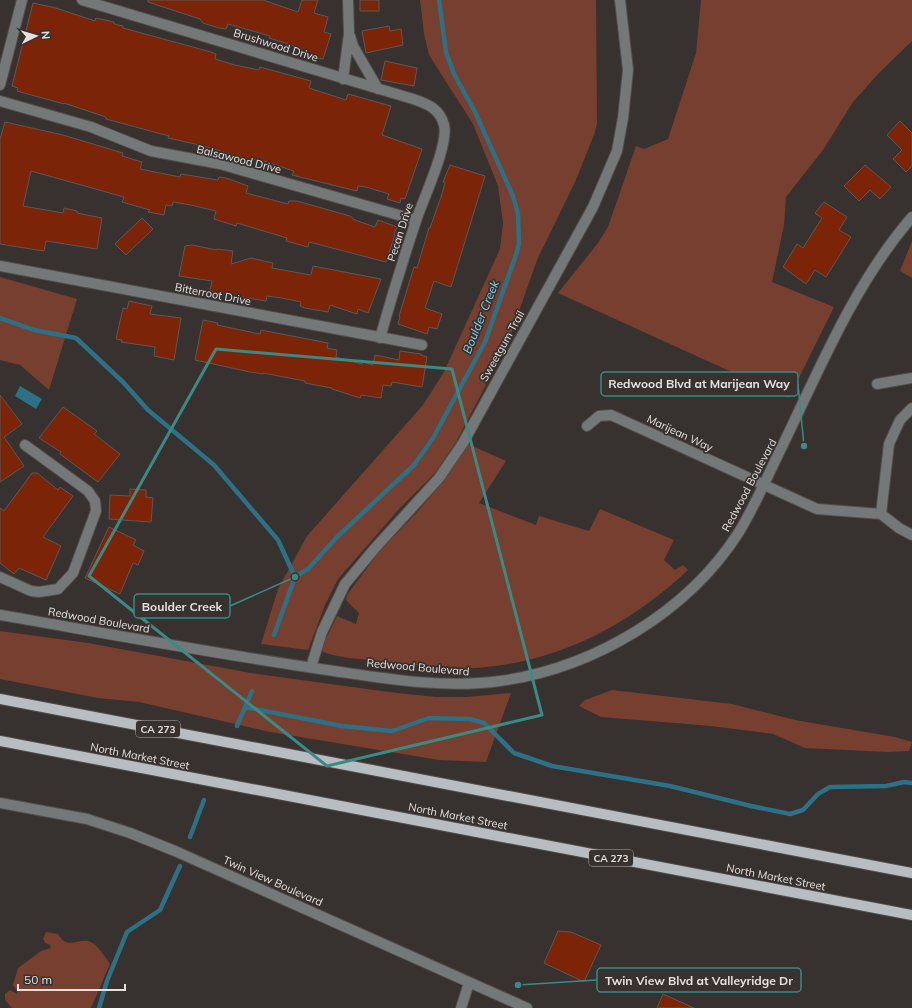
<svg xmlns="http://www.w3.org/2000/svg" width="912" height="1008" viewBox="0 0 912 1008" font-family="Mulish,sans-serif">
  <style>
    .green { fill: #773f2f }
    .water { fill: #2c7186 }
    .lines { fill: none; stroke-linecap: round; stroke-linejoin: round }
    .stream { stroke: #2c7186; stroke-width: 4.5 }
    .building { fill: #7b2408; stroke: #5f5856 }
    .minor-casing { stroke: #534d4b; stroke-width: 12 }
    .major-casing { stroke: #534d4b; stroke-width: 12 }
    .minor { stroke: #757879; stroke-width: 10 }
    .major { stroke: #b7bdc0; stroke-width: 10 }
    .marked { fill: none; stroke: #3a8b85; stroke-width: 3; stroke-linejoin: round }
    .labels { text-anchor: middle; stroke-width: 3.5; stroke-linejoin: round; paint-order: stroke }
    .shield { fill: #37312f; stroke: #b1acab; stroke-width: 1 }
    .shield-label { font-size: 10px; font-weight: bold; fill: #e5e1e0 }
    .street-label { font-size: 11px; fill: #e5e1e0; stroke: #37312f }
    .water-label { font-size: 12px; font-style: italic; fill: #80d7f4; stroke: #37312f }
    .leader { fill: none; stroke: #3a8b85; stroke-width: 1.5 }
    .callout-dot { fill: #3a8b85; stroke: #37312f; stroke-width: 1.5 }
    .callout { fill: #37312f; stroke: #3a8b85; stroke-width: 1.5 }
    .callout-label { font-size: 12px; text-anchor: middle; font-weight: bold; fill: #e5e1e0 }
  </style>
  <rect width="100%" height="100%" fill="#37312f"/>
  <path class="green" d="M420,0h176l1,124 -3,11 -19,47 -38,78 -30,85 -51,97 -21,31 -36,36 -61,70 -13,26 -17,45 -47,-6 17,-55 29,-53 116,-131 21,-33 56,-123 3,-26 -5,-37 -25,-62 -44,-69 -5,-21z
    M701,0h211v41l-34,33 -25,28 -30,48 -37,47 -2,28 -12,57 62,25 -45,91 -231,-105 40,-50 10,-16 28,-81 8,3 24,-10 28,-86z
    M912,241v37l-12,-7z
    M0,277l77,22 -28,91 -29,-25 -20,-5z
    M468,444l38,17 -27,42 57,22 3,-9 50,15 11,-22 74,31 -10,20 11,10 8,-5 5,5c-64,60 -140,97 -229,99 -24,0 -49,-4 -73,-7 -19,-3 -45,-3 -63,-10l-1,-5 15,-31 19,8 3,-11 -13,-13 1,-5 31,-42 41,-43 27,-33z
    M0,631l88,12 163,30 138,19 47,5h30l45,-4 -25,69 -47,-2 -169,-28 -131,-30 -41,-4 -98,-19z
    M612,690l120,14 63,16 100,17 17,5 -3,9 -21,1 -83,-4 -32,-14 -62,-8 -110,-9 -22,-11 6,-6z
    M46,932l12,2c9,16 19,5 30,7 9,2 17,16 22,23l-19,44h-79l-7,-8v-6l5,-4 7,4v-3l-4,-6 5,-17 23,-17 10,-3 -1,-3 -5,-2 -2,-4z"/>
  <path class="water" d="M20,386l22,13 -6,10 -21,-13z"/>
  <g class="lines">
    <path class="stream" d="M0,318l34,12 42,8 47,44 25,28 66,55 64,75 17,37
      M274,635l21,-58 13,-8 29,-32 77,-72 19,-27 52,-96 32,-90 2,-9 -1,-29 -5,-18 -38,-84 -21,-38 -8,-22 -7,-52
      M245,707l97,19 50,5 37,-13 41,1 14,4 30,30 38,13 118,20 81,20 39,8 13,-4 15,-16 12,-7 56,-1 18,-4 8,1
      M237,726l15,-35
      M190,837l14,-37
      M99,1008l8,-27 20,-49 33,-22 20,-44"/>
  </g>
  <path class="building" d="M148,0h115l35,12 4,-12h16l-4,13 14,4 -4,15 7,2 -8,25 -7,-1 -15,-5 1,-3 -7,-3v-1l-26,-8 1,-2 -42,-12 -2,5 -7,-1 -16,-5 -3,-4 -52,-17z
    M360,0h19v11h-19z
    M33,3l23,5 39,13 1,-3 18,4v2l9,2v2l88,24 5,2 -1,5 20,6 24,5 1,-3 51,14 -2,7 37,12 2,-6 43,12 -9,29 40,14 -17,50 -4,-1 -1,5 -13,-4 2,-5 -23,-7 -8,-1 -1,5 -57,-14 -8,-2 2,-4 -36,-12 -8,1 -46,-14 -36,-8 1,-2 -63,-17v-2l-42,-14v1l-47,-13 1,-3 -6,-2z
    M389,26l1,5 11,-2 2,16 -37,8 -4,-22z
    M385,61l32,7 -3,18 -33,-6z
    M900,121l12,12v33l-6,6 -13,-13 9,-9 -15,-15z
    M5,122l58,13 60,18 -1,3 20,6 -2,7 40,8 1,-3 37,6 1,-3 7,1 22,8 -2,7 42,11 1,-3h8l53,15 5,4 20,7 3,-7 19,7 -3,7 1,1 -9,27 -77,-20 -1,5 -22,-6 1,-3 -50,-15 -1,3 -22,-7 2,-8 -25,-6 -18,-3 -1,4 -6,-1 -2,10 -16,-3 2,-2 -28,-8 2,-5 -93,-26 -8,35 40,7 1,-5 13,3v2l25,5 -5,31 -51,-8 -2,10 -44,-7v-105z
    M450,165l35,11 -34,111 -17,-6 -9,27 17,6 -5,15 -8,-2 -2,7 -29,-10 2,-7 -1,-1 15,-49 3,1 12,-40h1l11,-31 4,-14 -2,-1z
    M865,165l26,22 -11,12 -10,-9 -11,11 -15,-15z
    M824,202l23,15 -8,13 12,7 -25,40 -11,-7 -9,14 -23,-17 14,-23 6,4 19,-30 -7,-5z
    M142,218l11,11 -27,26 -11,-11z
    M192,245l25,5v-1l16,2 -2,13 20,-6 22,5 -1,5 39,7 2,-9 68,13 -13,34 -10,-4 -1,5 -27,-9 -2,7 -23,-4 -5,-2 1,-4 -19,-4 -15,-2 -1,5 -41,-7 -15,-3 2,-10 -33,-5 6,-30z
    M129,301l23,5 -2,8 31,4 -7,42 -20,-4 1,-9 -34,-5 1,-2 -6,-1 7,-31 4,1z
    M203,320l15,3 -1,2 43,9 1,-4 67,13 -1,5 10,2 -1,7 26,7 1,-2 10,3 2,-10 24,5 1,-9 21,3v1l6,2 -5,30 -30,-5 -1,4 -8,-1 -2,13 -20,-3 -1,3 -28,-9v-1l-27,-5v-2l-42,-8v1l-13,-2 -55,-12z
    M0,395l22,29 -18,13 20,29 -24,16z
    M63,407l34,24 -3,3 26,20 -22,28 -38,-28 1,-2 -22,-14z
    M32,473h5l21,17 2,-3 13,9 -30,41 18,9 -15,34 -27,-12 -5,6 -14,-11v-55l4,3z
    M130,489l16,1v7l7,1 -2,24 -42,-3 1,-24 20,1z
    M109,527l27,13 -3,5 11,6 -6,14 -5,-2 -13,31 -35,-16z
    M558,931l13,1 30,13 -17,37 -40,-19z
    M663,994l31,14h-37z"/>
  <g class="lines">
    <g class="minor-casing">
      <path id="minor" d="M82,0l331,99c15,5 27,10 31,26 5,20 -21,74 -28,96 -13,39 -25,78 -36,117
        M350,36l3,10 25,43
        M343,79l6,-45 -1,-34
        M0,85l22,-85
        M0,101l91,26 60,24 69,13 196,56
        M0,266l422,79
        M877,384l35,-6
        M587,426l12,-10 12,-1 206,94 64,5 18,14 13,7
        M881,514l8,-70 11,-24 12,-12
        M0,577l31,14 8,1 19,-3 15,-16 23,-62 -1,-10 -7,-10 -63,-46
        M0,615c109,19 217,39 327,55 56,8 116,19 173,11 94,-13 188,-69 239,-149 14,-23 25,-48 37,-73 40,-81 76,-173 136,-242
        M311,667l11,-35 23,-48 31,-37 63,-69 24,-35 130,-236 24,-56 6,-33 5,-48 -8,-70
        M0,803l87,16 43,14 45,18 352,157
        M461,1008l8,-25"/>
    </g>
    <g class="major-casing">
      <path id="major" d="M0,699l912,174
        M0,741l912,174"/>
    </g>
    <use href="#minor" class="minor"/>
    <use href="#major" class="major"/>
  </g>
  <path class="marked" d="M216,349l236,20 90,346 -215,51 -238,-190z"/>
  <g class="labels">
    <g class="shield">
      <rect x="136" y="721" width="44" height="16" rx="3"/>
      <rect x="589" y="850" width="44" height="16" rx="3"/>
    </g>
    <g class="shield-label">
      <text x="158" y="733">CA 273</text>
      <text x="611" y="862">CA 273</text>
    </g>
    <g class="street-label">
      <text transform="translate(276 45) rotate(17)" y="4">Brushwood Drive</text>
      <text transform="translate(239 159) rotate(14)" y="4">Balsawood Drive</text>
      <text transform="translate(400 232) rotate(-72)" y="4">Pecan Drive</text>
      <text transform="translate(213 294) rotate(11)" y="4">Bitterroot Drive</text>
      <text transform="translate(502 346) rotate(-61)" y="4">Sweetgum Trail</text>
      <text transform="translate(680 433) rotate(25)" y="4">Marijean Way</text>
      <text transform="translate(749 485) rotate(-62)" y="4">Redwood Boulevard</text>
      <text transform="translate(99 620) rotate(10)" y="4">Redwood Boulevard</text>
      <text transform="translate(418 667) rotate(5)" y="4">Redwood Boulevard</text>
      <text transform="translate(140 756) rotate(11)" y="4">North Market Street</text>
      <text transform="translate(458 816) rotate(11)" y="4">North Market Street</text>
      <text transform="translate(776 877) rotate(11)" y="4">North Market Street</text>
      <text transform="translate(273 881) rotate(24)" y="4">Twin View Boulevard</text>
    </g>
    <g class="water-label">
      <text transform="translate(481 317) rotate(-68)" y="4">Boulder Creek</text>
    </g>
  </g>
  <path class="leader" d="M804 446L798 384M295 577L230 606M518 985L597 980"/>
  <g class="callout-dot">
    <circle cx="804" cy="446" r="4"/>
    <circle cx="295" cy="577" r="4"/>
    <circle cx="518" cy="985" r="4"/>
  </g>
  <g class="callout">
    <rect x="601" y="372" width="197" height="24" rx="4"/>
    <rect x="134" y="594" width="96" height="24" rx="4"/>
    <rect x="597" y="968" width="204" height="24" rx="4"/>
  </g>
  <g class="callout-label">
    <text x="699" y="388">Redwood Blvd at Marijean Way</text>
    <text x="182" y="611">Boulder Creek</text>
    <text x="699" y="985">Twin View Blvd at Valleyridge Dr</text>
  </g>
  <g transform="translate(36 36) rotate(85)" stroke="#37312f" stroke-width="3" paint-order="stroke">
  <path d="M0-3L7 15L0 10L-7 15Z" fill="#e5e1e0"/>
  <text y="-6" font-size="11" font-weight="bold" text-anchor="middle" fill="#e5e1e0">N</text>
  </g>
  <path d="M18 984v6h107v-6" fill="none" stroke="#e5e1e0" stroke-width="2"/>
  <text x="24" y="984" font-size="12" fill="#e5e1e0" stroke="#37312f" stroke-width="3" paint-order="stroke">50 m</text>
</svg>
